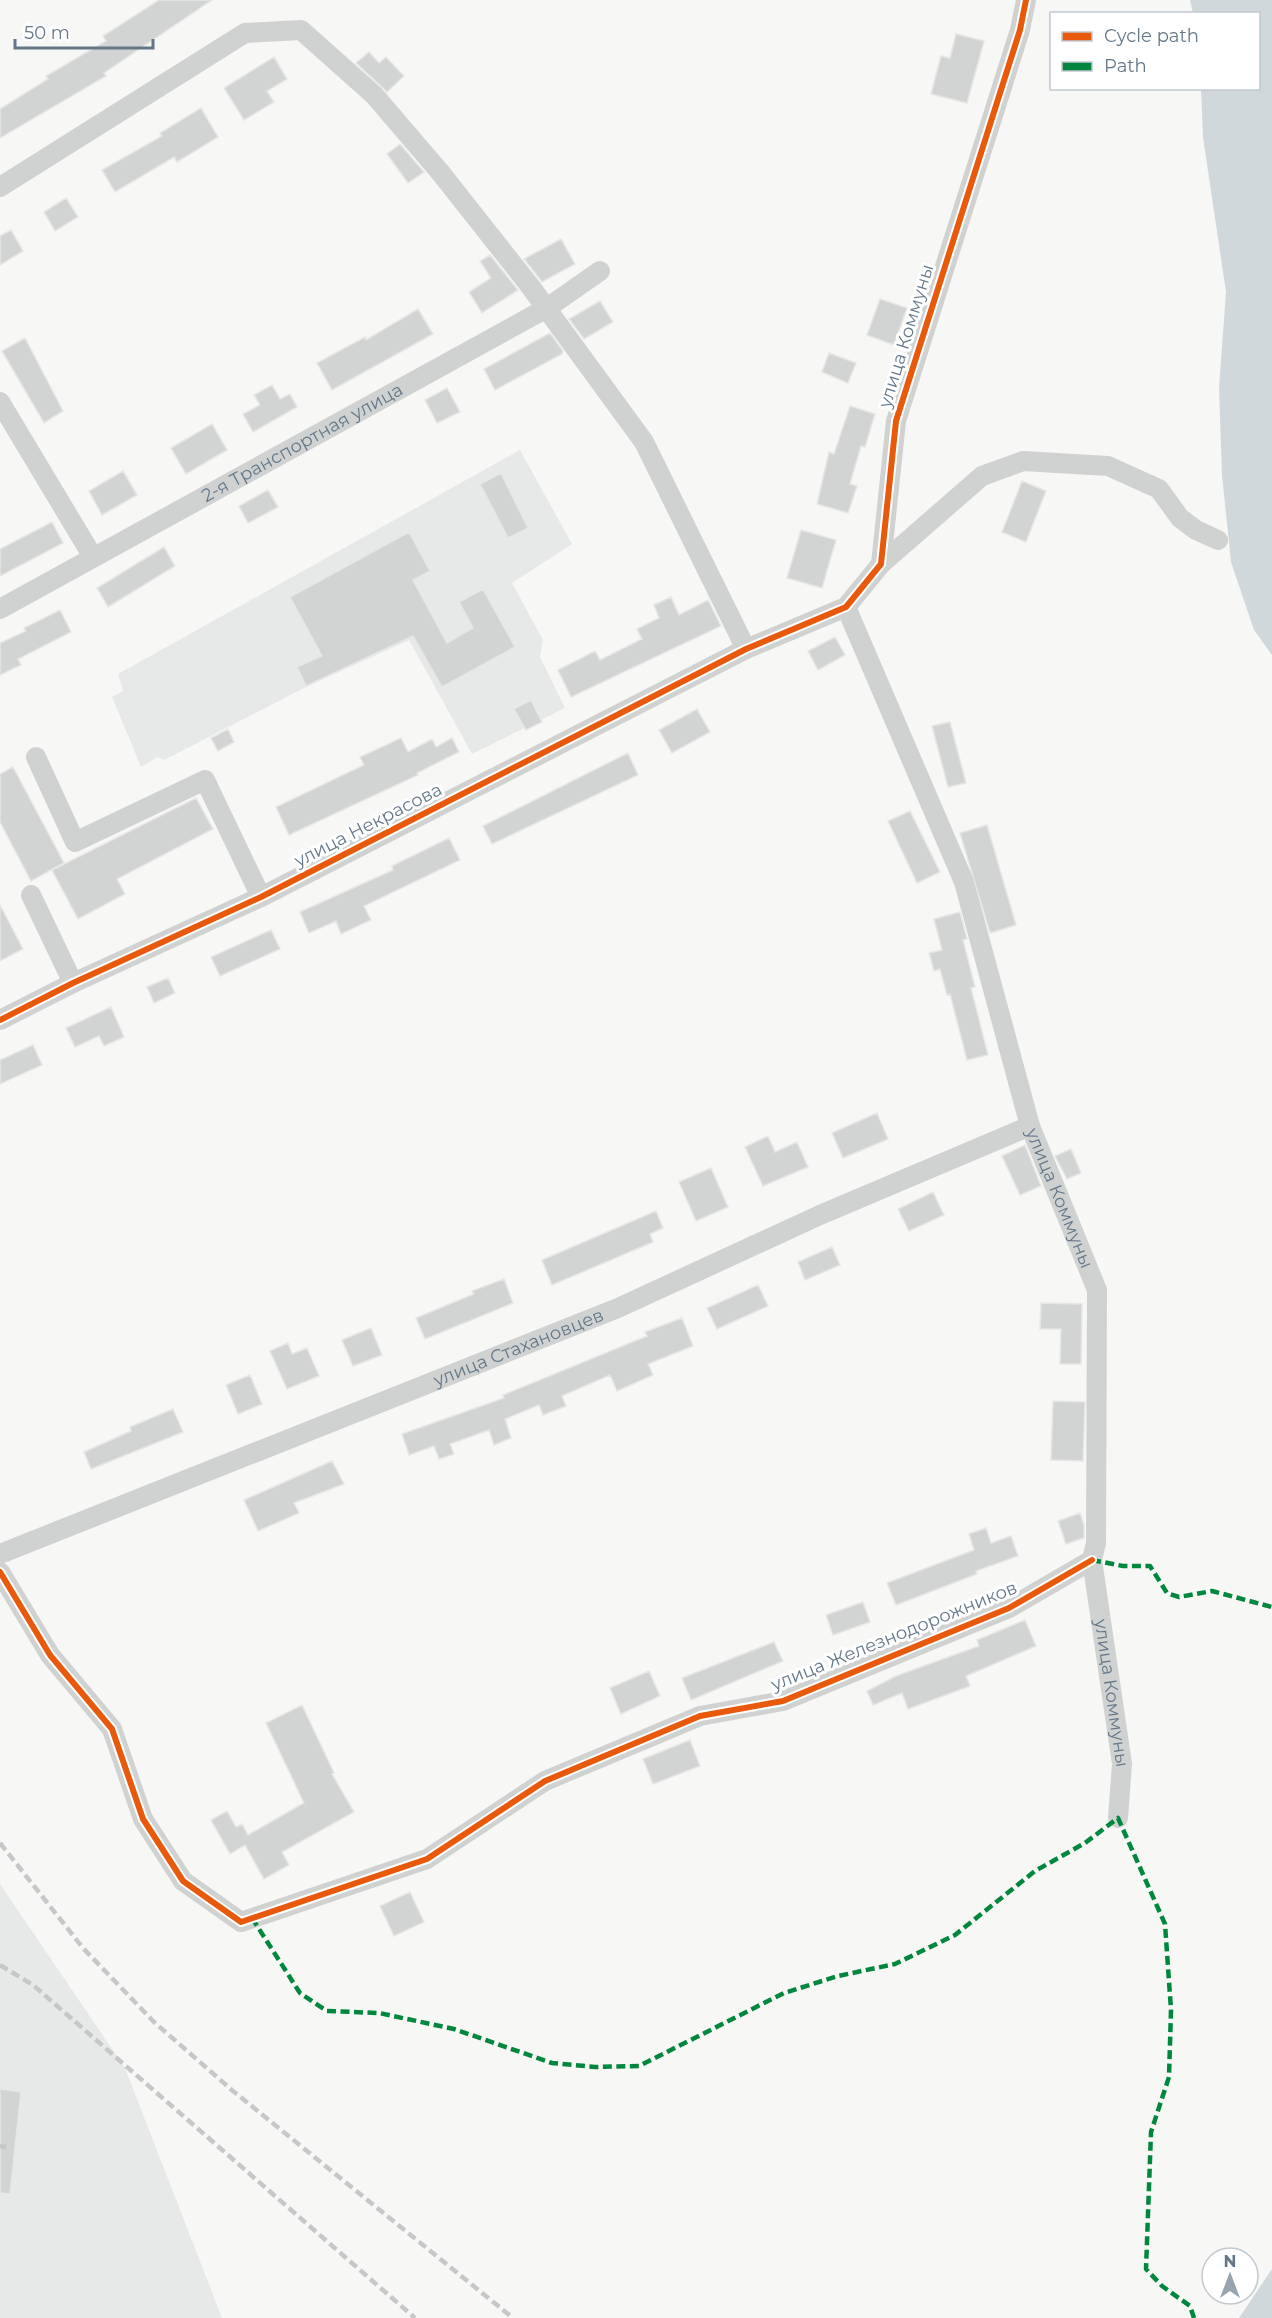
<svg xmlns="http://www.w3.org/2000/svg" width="1272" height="2318" viewBox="0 0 1272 2318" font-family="Montserrat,sans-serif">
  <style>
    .built { fill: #e7e8e8 }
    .water { fill: #d0d8db }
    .building { fill: #d2d3d3; stroke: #e6e6e5; stroke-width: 1.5 }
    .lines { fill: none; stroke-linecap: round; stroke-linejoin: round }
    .minor { stroke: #d0d2d2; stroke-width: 20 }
    .rail { stroke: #c6c7c8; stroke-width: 4.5; stroke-dasharray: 9 4.5; stroke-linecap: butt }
    .quiet { stroke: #00873e; stroke-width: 4.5; stroke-dasharray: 9 4.5; stroke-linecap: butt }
    .cycleway-casing { stroke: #fff; stroke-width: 10 }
    .cycleway { stroke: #e8590c; stroke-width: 6 }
    .labels { text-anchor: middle; stroke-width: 6; stroke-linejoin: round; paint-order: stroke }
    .street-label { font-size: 18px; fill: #647788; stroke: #fff }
  </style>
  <rect width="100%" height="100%" fill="#f7f7f5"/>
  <path class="built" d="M520,450l52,94 -60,39 31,57 -3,17 25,51 -93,46 -63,-114 -105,48 -140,72 -6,-3 -17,10 -29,-70 11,-6 -5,-17z
    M0,1884l125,184 97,250h-222z"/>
  <path class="water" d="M1190,0h82v655l-18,-25 -23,-68 -9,-87 -3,-87 7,-96 -23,-155 -2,-48 57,-1v-74l-65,-1z
    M1272,2269v49h-33z"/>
  <path class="building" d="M159,0h53l-108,73 2,3 -106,62v-29l48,-30 -2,-3 60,-35 -3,-5z
    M956,34l28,7 -17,62 -36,-9 10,-38 9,2z
    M369,52l10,11 7,-6 18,19 -17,16 -31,-29z
    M274,57l13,22 -20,12 7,11 -30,18 -20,-32z
    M201,108l17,29 -41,25 -3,-5 -59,35 -13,-22 60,-34 -2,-3z
    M400,144l24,28 -16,11 -21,-29z
    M66,198l12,19 -23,14 -11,-19z
    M11,230l12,21 -23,14v-29z
    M561,239l14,25 -33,18 -18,-23z
    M490,255l28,35 -36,23 -13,-21 22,-14 -11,-17z
    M880,299l27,9 -13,37 -27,-10z
    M600,301l13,21 -29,17 -15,-20z
    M418,309l15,25 -101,56 -15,-27 48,-26 1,3z
    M550,333l13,18 -1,3 -67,36 -11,-21z
    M25,338l38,73 -19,12 -42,-72z
    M829,353l27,10 -8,20 -26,-11z
    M272,385l8,14 10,-5 7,13 -44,25 -10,-18 17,-9 -6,-10z
    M447,388l13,24 -23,11 -12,-23z
    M850,406l25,8 -10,33 -4,-1 -11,38 7,2 -9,27 -31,-9 12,-52 5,2z
    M212,424l15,26 -41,24 -15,-26z
    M123,471l14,24 -35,20 -13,-24z
    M501,473l27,55 -20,10 -28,-54z
    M1022,481l24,10 -20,51 -24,-10z
    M268,490l10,17 -30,16 -9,-17z
    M52,522l11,21 -63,33v-27z
    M801,530l35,10 -14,48 -35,-10z
    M409,532l21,39 -17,9 34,63 26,-15 -14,-26 24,-13 32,58 -73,40 -29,-51 -107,50 -9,-19 25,-11 -32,-59z
    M164,547l11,19 -67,41 -11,-19z
    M671,597l8,18 29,-15 13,26 -150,71 -13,-27 37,-19 5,9 42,-21 -5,-10 22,-11 -5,-13z
    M60,610l11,22 -53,27 3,6 -21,10v-32l26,-12 -2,-3z
    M835,637l10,18 -27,15 -10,-19z
    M531,700l11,22 -16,8 -12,-21z
    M697,709l13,23 -38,21 -13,-23z
    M950,722l16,61 -18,4 -16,-61z
    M228,729l6,13 -16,9 -7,-13z
    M401,738l7,14 24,-13 4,8 16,-9 7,14 -42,21 1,2 -129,60 -13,-28 88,-42 -4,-8z
    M628,753l10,22 -146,69 -9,-18z
    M13,767l51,96 -33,18 -31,-59v-48z
    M196,798l17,31 -96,50 8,15 -47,25 -26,-49z
    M910,811l30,61 -23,11 -29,-62z
    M987,825l29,100 -26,8 -30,-100z
    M449,838l11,22 -96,46 7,14 -30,14 -5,-13 -27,12 -9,-21 93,-42 -1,-4z
    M0,905l23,44 -23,12z
    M960,912l7,27 -4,1 12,47 -4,1 17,67 -21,5 -17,-66 -3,1 -7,-26 -6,2 -5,-18 13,-3 -8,-31z
    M271,930l9,19 -60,27 -9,-19z
    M168,978l7,15 -21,10 -7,-16z
    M111,1007l13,30 -20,9 -5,-10 -24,11 -9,-19z
    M33,1045l9,20 -42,19v-24z
    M877,1113l11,26 -45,19 -11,-25z
    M768,1136l7,16 22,-10 11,25 -45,19 -18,-39z
    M1025,1145l16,41 -21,9 -18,-39z
    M1071,1149l10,24 -14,6 -12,-23z
    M711,1168l17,39 -32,14 -17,-39z
    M933,1192l11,23 -35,16 -11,-22z
    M656,1211l7,17 -13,6 3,8 -101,43 -10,-25z
    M832,1247l8,18 -35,15 -7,-18z
    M504,1279l9,24 -88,36 -9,-21 58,-24 -2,-3z
    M758,1285l10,21 -51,23 -10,-21z
    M1041,1303l41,1 -1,60h-21l1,-35h-21z
    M682,1318l11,28 -45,18 5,11 -36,16 -7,-16 -48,21 4,10 -23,9 -4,-10 -34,14 6,19 -17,7 -5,-15 -39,14 4,10 -15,5 -5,-13 -25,9 -7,-21 102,-36 -1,-3 144,-59 -2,-4z
    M371,1328l11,27 -29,11 -11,-26z
    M288,1343l4,11 15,-6 12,28 -32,13 -17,-38z
    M250,1375l12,29 -24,10 -12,-29z
    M1053,1401l32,1 -2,59 -32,-1z
    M173,1409l10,23 -92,37 -7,-17 47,-21 -1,-4z
    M332,1461l12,23 -50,19 5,10 -41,18 -14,-31z
    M1080,1513l4,12v13l-18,6 -8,-23z
    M986,1528l5,15 20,-7 7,20 -42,15 1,3 -81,31 -9,-22 87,-33 -5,-16z
    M863,1602l7,20 -37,13 -7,-20z
    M1025,1620l11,26 -70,30 4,10 -62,23 -6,-16 -29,12 -6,-14 29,-15 83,-30 -2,-6z
    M774,1642l9,19 -92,39 -9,-22z
    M649,1671l11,25 -39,18 -11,-26z
    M302,1705l32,68 -2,1 22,38 -72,40 7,13 -25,14 -19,-34 -15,9 -19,-34 16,-9 9,16 6,-3 6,11 56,-32 -38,-80z
    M690,1740l10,26 -47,18 -10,-25z
    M410,1892l14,30 -30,14 -14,-30z
    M0,2089l21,3 -11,102 -10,-1z"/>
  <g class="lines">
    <g class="minor">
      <path d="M0,187l245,-154 56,-3 73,65 66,77 90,114 114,156 102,207"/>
      <path d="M0,402l93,155"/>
      <path d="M881,564l101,-88 41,-15 85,5 51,23 21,29 16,12 22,10"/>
      <path id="s1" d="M846,607l118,275 66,244 67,164 -1,253 -4,17 30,204 -4,54"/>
      <path id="s2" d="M0,609l547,-301 53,-37"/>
      <path d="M36,757l39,85 130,-62 56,117"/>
      <path d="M31,895l42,88"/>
      <path d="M0,1020l73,-37 188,-86 485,-248 100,-42 35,-43 15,-143 124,-391 6,-30"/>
      <path id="s3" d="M0,1554l618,-246 202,-93 210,-89"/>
      <path d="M0,1572l50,83 62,74 31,90 40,62 58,41 186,-63 118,-78 155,-65 83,-15 226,-93 83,-48"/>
    </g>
    <path class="rail" d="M0,1843l83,105 71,74 79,69 280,227
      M0,1965l33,20 382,333
      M0,2146l6,1"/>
    <path class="quiet" d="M1092,1560l31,6h27l17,27 12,4 33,-6 60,16
      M252,1918l48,75 27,18 52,2 75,16 98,34 43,4 44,-1 145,-73 54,-17 57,-12 60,-29 80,-64 50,-28 33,-25 47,106 6,86 -2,67 -18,55 -5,137 16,17 28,20 4,12"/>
    <g class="cycleway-casing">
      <path id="cycleway" d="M0,1020l73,-37 188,-86 485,-248 100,-42 35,-43 15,-143 124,-391 6,-30
        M0,1572l50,83 62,74 31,90 40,62 58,41 186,-63 118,-78 155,-65 83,-15 226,-93 83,-48"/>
    </g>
    <use href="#cycleway" class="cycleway"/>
  </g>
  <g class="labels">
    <g class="street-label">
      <text transform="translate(906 336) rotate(-73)" y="6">улица Коммуны</text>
      <text dy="6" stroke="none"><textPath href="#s2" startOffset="345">2-я Транспортная улица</textPath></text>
      <text transform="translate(368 825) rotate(-27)" y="6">улица Некрасова</text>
      <text dy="6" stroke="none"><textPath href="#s1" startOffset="630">улица Коммуны</textPath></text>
      <text dy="6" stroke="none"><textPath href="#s3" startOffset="558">улица Стахановцев</textPath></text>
      <text transform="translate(894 1636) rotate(-22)" y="6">улица Железнодорожников</text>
      <text dy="6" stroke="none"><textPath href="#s1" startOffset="1134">улица Коммуны</textPath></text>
    </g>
  </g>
  <rect x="1050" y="12" width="210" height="78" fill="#ffffff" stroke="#c1c9cf" stroke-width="1.5"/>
  <rect x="1062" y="32" width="30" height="9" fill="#e8590c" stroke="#c1c9cf" stroke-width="1.5"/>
  <text x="1104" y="42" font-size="18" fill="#647788">Cycle path</text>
  <rect x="1062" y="62" width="30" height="9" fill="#00873e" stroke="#c1c9cf" stroke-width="1.5"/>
  <text x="1104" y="72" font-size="18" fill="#647788">Path</text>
  <g transform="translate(1230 2276)"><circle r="28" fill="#ffffff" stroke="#c1c9cf" stroke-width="1.5"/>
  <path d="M0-4.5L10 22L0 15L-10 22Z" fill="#97a4ae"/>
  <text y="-9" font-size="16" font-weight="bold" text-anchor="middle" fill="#647788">N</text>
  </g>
  <path d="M15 39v9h138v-9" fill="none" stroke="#647788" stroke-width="3"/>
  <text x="24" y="39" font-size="18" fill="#647788" stroke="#ffffff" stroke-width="4.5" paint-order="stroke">50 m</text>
</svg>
